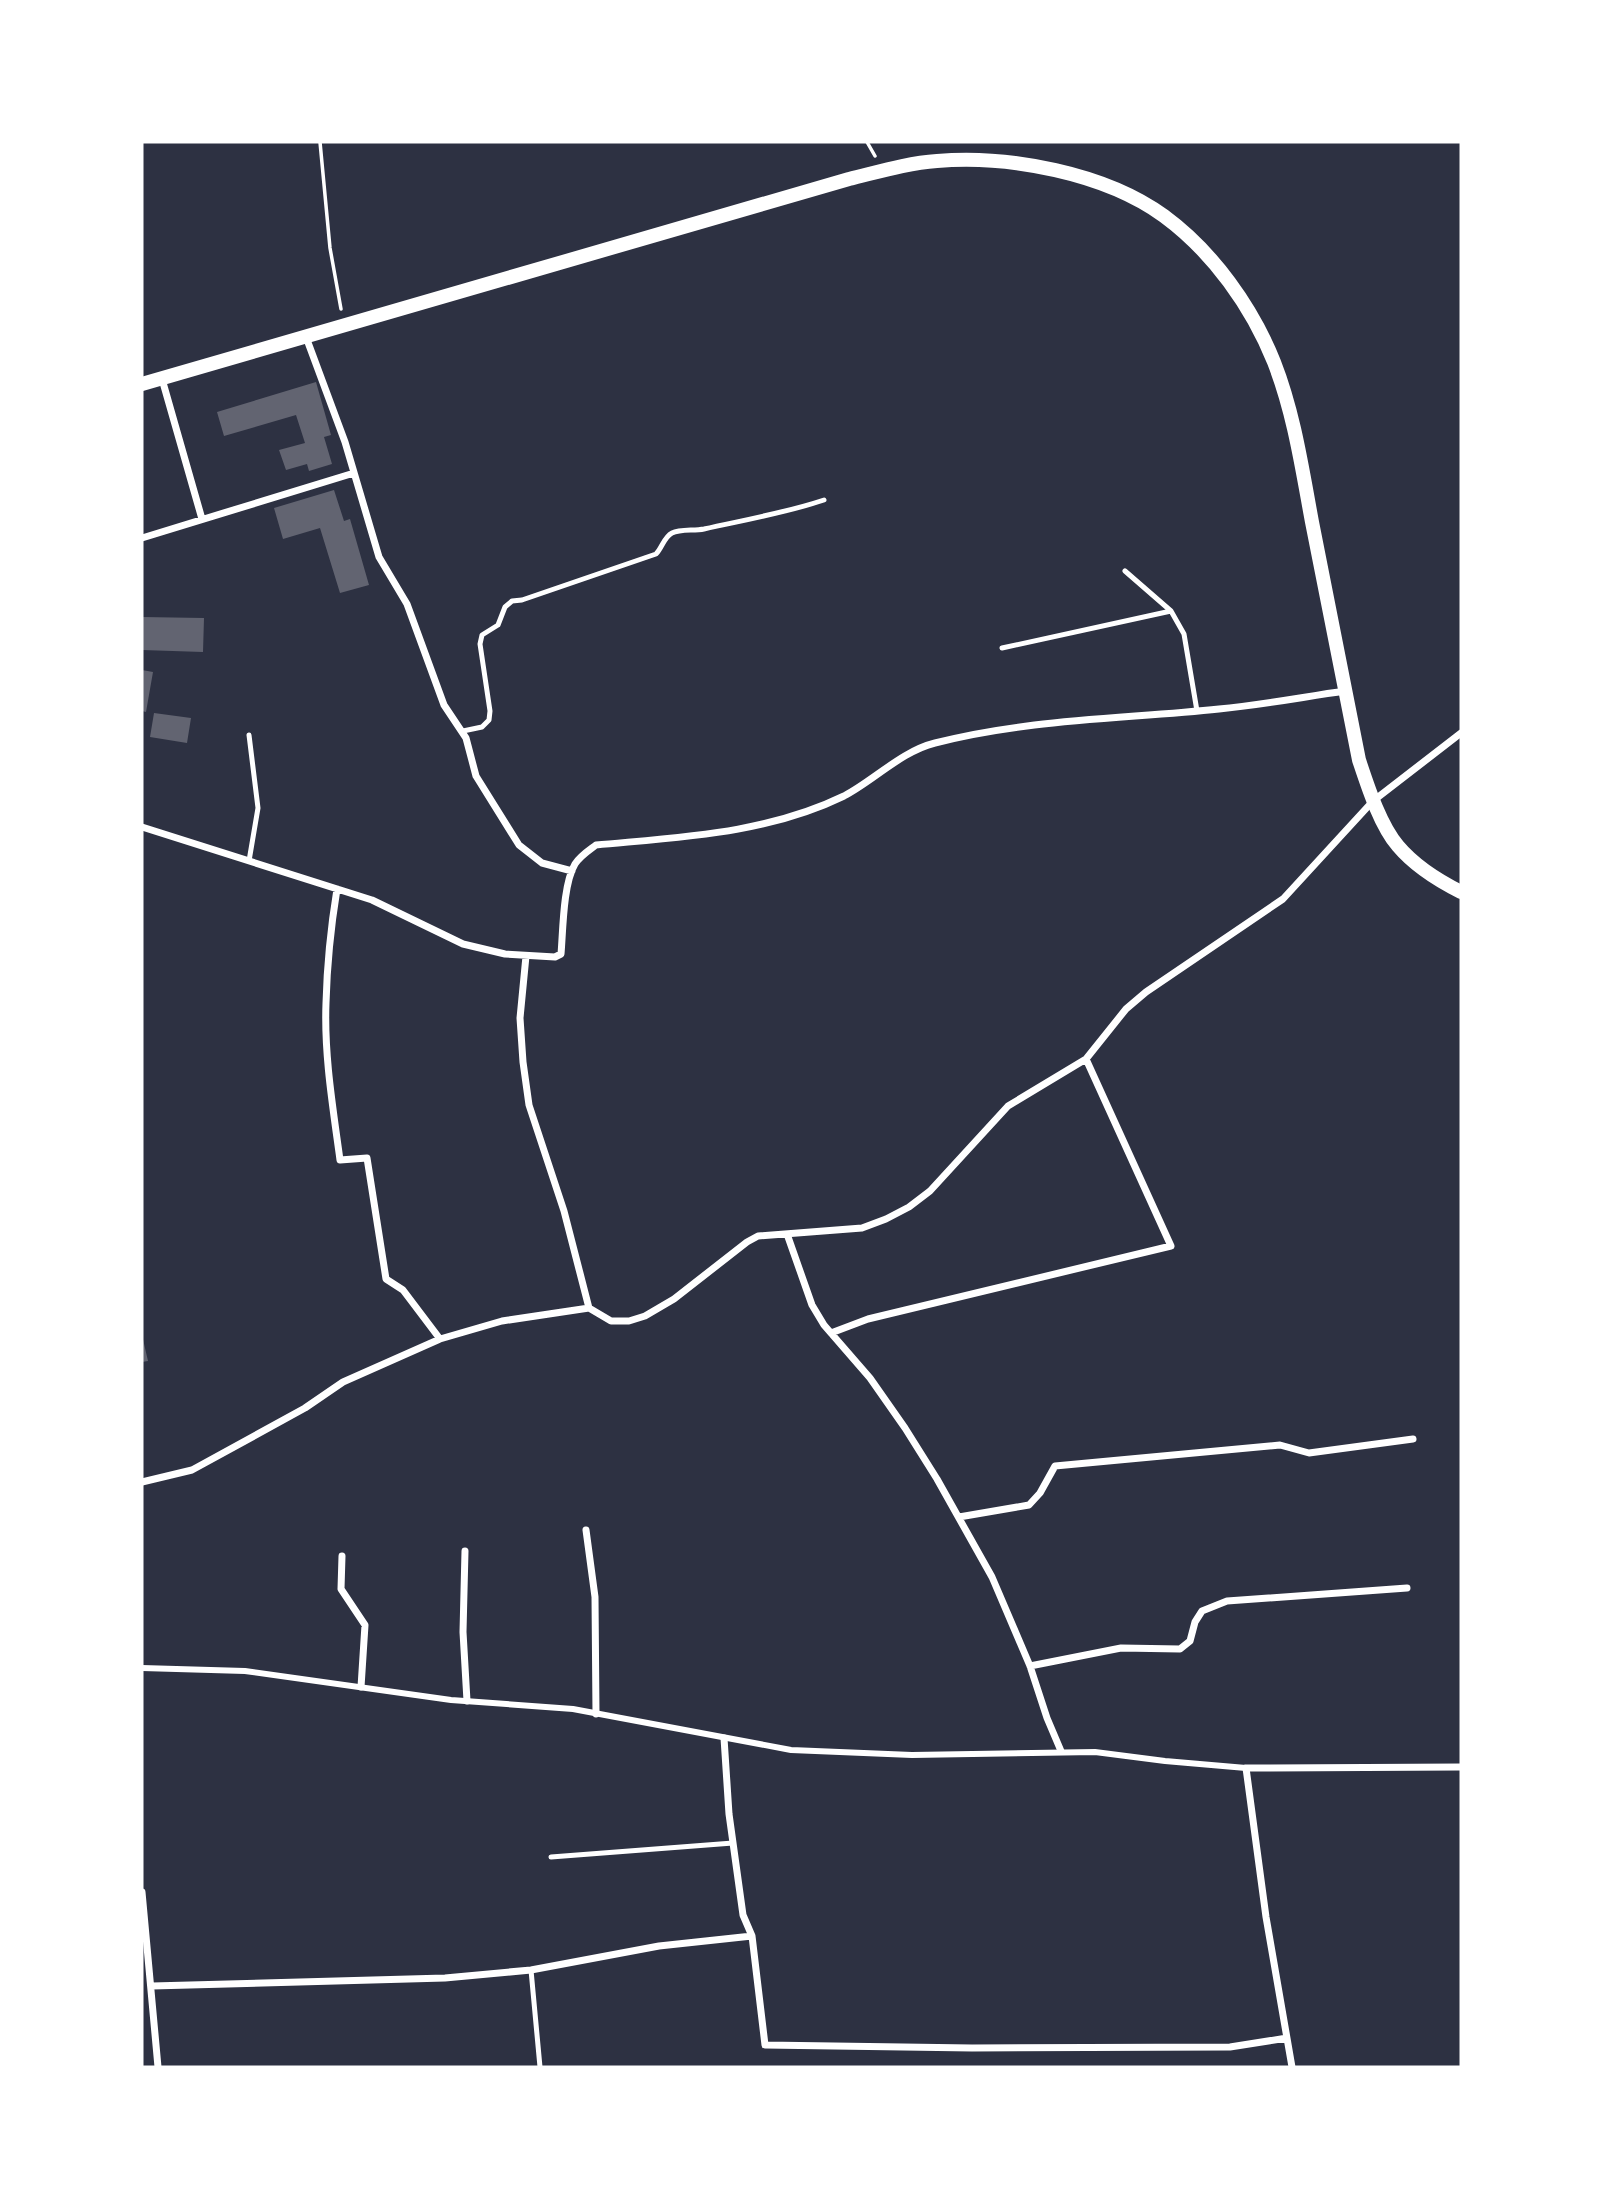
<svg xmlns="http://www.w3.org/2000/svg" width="1603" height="2209" viewBox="0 0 1603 2209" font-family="'Fira Sans Condensed',sans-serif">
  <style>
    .building { fill: #626471 }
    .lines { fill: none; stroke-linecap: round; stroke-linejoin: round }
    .path { stroke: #fff; stroke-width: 3.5 }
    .service { stroke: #fff; stroke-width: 5 }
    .pedestrian { stroke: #fff; stroke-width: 6 }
    .minor { stroke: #fff; stroke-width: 7 }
    .secondary { stroke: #fff; stroke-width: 14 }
  </style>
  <rect width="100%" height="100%" fill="#2d3142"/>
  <path class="building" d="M316,382l15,53 -7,2 8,27 -23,7 -2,-7 -21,6 -7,-20 26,-7 -9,-28 -72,21 -7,-24z
    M334,490l10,31 6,-2 19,66 -29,8 -20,-65 -37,11 -9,-31z
    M142,617l62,1 -1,34 -61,-2z
    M142,670l11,2 -7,40 -4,-1z
    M154,713l37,5 -4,25 -37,-6z
    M142,1335l6,26 -6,1z"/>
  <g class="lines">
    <path class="path" d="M320,142l10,106 11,61
      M867,142l8,14"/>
    <path class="service" d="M1125,571l46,40 13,23 13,77
      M1002,648l169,-37
      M463,731l19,-4 7,-7 1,-9 -10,-67 2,-9 16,-10 7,-18 7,-6 10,-1 134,-46c6,-6 8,-17 16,-21 8,-4 22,-2 32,-4 40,-9 81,-16 120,-29
      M249,735l9,73 -9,53
      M551,1857l182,-14
      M531,1970l9,97"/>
    <path class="pedestrian" d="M142,1668l103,3 206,29 122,9 218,41 121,5 183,-3 70,9 81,7"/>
    <path class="minor" d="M306,337l39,105 34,115 28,47 37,101 22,33 10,38 43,69 23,18 30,8
      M162,379l40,140
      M142,538l212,-65
      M142,827l230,73 91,44 42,10 50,3 6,-3c2,-23 2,-70 14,-90 5,-8 13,-13 21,-19 84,-8 170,-11 248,-49 29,-15 58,-45 91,-53 93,-24 189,-24 284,-34 42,-4 84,-12 126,-18
      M337,889c-6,37 -10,76 -11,114 -2,52 7,105 14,157l27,-2 19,121 17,11 37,49
      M526,956l-6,62 3,44 6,43 35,106 25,97
      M787,1234l25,71 12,20 46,53 35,50 32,51 55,98 38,89 17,52 14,33
      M831,1333l37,-14 303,-73 -85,-187
      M142,1482l50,-12 113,-62 38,-26 97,-43 62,-18 87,-13 22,13h18l16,-5 29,-17 73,-57 11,-6 104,-8 24,-9 23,-12 21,-16 78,-85 78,-47 40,-50 20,-17 137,-93 90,-98 88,-68
      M959,1517l70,-12 11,-12 15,-27 225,-21 29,8 104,-14
      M586,1530l9,67 1,117
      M465,1551l-2,81 4,69
      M342,1556l-1,33 24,36 -4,62
      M1030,1666l91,-18 59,1 10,-8 5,-19 7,-11 25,-10 180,-13
      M724,1738l5,76 14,101 9,21 13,109 207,3 258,-1 57,-9
      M142,1892l16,175
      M152,1986l293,-8 86,-8 128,-24 93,-10
      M1292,2067l-26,-150 -20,-149 215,-1"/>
    <path class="secondary" d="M142,384l707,-205c29,-7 58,-16 88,-18 72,-6 168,12 227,55 49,36 88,91 110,146 20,51 28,106 38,160 16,79 31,159 47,238 9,27 21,65 39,86 16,19 41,35 63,46"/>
  </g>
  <rect width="1603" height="2209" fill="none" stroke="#ffffff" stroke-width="287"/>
</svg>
